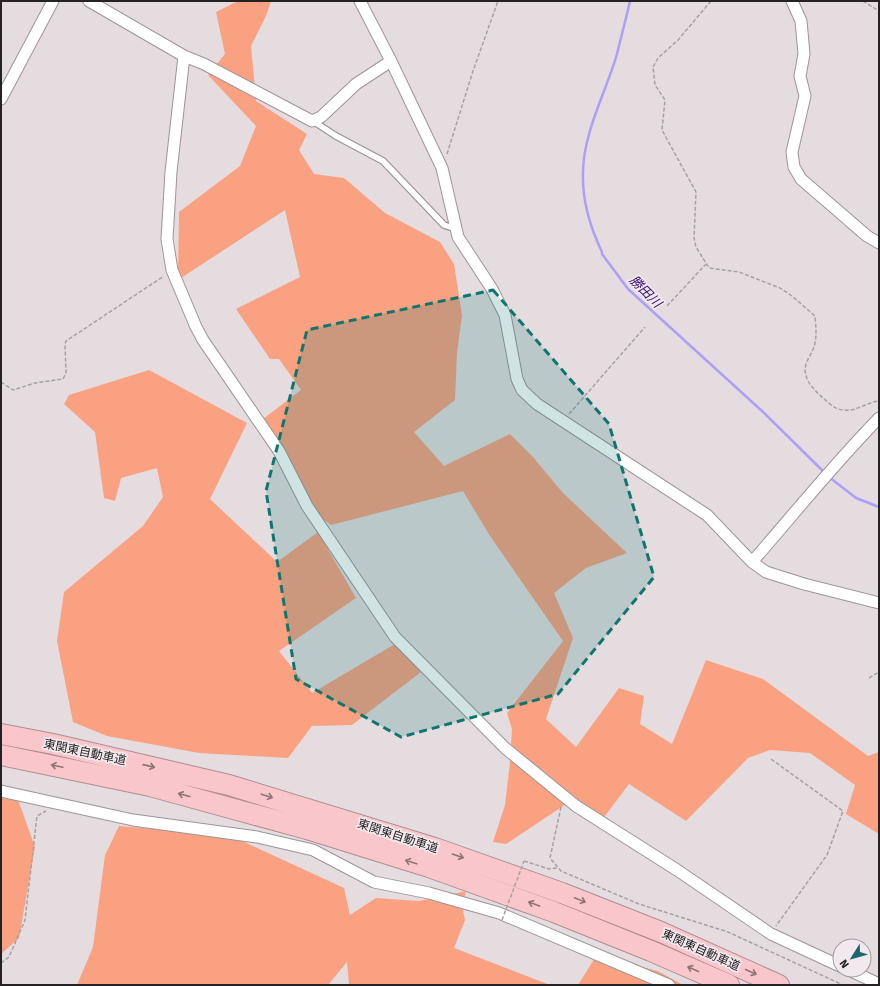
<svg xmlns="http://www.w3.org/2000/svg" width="880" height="986" viewBox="0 0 880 986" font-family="'Fira Sans','Noto Sans JP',sans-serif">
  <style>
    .green { fill: #faa181 }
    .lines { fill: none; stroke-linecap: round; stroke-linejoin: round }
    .stream { stroke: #ad9ff7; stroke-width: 2.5 }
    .service-casing { stroke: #9d9498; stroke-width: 8 }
    .minor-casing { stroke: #9d9498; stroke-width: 13 }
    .motorway-casing { stroke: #af8d90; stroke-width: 22 }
    .path { stroke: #a8a1a4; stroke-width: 1.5; stroke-dasharray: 4 2; stroke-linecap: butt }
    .service { stroke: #fff; stroke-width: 5.5 }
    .minor { stroke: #fff; stroke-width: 11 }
    .motorway { stroke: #f9c7cb; stroke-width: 20 }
    .path-bridge { stroke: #a8a1a4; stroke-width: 1.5; stroke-dasharray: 4 2; stroke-linecap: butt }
    .oneway { stroke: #8f7477 }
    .marked { fill: #0f766e; fill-opacity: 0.2; stroke: #0f766e; stroke-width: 3; stroke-dasharray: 8 5; stroke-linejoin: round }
    .labels { text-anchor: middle; stroke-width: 3.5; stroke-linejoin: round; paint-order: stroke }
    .street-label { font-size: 12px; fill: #252223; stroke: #f2e9ee }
    .water-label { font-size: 13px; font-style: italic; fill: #350f76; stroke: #f2e9ee }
  </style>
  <rect width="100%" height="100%" fill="#e5dce0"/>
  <path class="green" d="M238,1h33l-5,15 -15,30 5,55 51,33 -8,16 15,24 30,4 41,35 55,29 14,22 8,51 -5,38 -2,47 -41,32 30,34 66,-32 22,22 31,37 64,60 -41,15 -32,25 19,45 -27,81 30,28 43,-59 25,8 -4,28 32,20 34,-84 57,19 105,77 11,-4v82l-33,-20 9,-29 -45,-32 -40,-3 -22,8 -62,63 -57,-37 -27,36 -30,-20 -66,44 -13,-2 12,-37 5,-43 2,-33 -5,-16 56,-72 -73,-105 -27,-45 -132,34 -18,-13 -54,-90 42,-32 -22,-31h-9l-34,-50 64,-32 -15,-67 -107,70 1,-68 61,-46 16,-40 -48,-51 17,-21 -9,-42z
    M149,370l98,53 -37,76 67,63 41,-30 38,66 -77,53 33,42 88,-52 21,31 -69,53 -40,1 -24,32 -89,-5 -92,-17 -34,-14 -16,-81 7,-49 79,-66 20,-29 -6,-29 -36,10 -6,23 -11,-3 -9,-66 -31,-28 5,-9z
    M1,792l16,5 18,50 -16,91 -18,16z
    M119,826l110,9 115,53 6,27 26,-17 43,3 47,-10 -4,15 3,14 -11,28 96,37h-201l-2,-23 -19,23h-251l16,-38 12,-92z
    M598,953l16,7 44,11 25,14h-105z"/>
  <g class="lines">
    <path class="stream" d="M630,1c-4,18 -9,36 -13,53 -11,38 -34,79 -34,119 -1,28 7,54 19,79v2l26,35 134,122 63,62
      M829,477l27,21 23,9"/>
    <g class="service-casing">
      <path id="service" d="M313,121l23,15 47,25 61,64 12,4"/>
    </g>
    <g class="minor-casing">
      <path id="minor" d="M89,1l95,55 20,8 108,57 9,-4 35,-33 35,-23
        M360,1l31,60 51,107 16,69 34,52 13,26 12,64 5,11 15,14 170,111 45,47 14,10 38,12 75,19
        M792,1l9,20 3,33 -4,22 5,20 -13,56 2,15 7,12 66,57 12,7
        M184,56l-13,116 -4,67 5,31 24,57 7,13 76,111 28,55 88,131 110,111 71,58 101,64 94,64 69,32
        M1,99l52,-98
        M752,562c42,-48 82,-98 127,-144
        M1,791l132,29 124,17 56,13 61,32 55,11 70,20 170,72
        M849,970l30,14"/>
    </g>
    <g class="motorway-casing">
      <path id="motorway" d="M1,734l52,10 176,41 206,63 127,45 99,39 118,53
        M1,755l149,31 157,43 122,38 125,45 97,39 78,34"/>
    </g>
    <path class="path" d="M711,1l-33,39 -20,18 -5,9 2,18 10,15 -3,30 34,62 -2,46 2,9 13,21 30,4 41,16 12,8 23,20c1,11 2,21 -1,31 -2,6 -6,11 -8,17 -4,14 7,25 17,34 6,5 12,12 21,12 12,2 23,-8 35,-9
      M863,1l16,10
      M447,154l26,-83 25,-70
      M667,306l39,-42
      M1,382l12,8 22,-7 28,-4 3,-6 -1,-29 1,-3 98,-65
      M569,414l76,-87
      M869,678l10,-6
      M771,759l72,52 -16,44 -51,71
      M561,807l-11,51 11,13 78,33 89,28 115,53
      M524,861l25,8 8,-1
      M1,963l8,-6 16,-37 12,-104 9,-5"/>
    <use href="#service" class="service"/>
    <use href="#minor" class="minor"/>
    <use href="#motorway" class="motorway"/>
    <path class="path-bridge" d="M502,920l22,-59"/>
  </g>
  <defs><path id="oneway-shaft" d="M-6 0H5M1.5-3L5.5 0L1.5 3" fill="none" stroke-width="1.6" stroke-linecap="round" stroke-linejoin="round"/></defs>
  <g class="oneway">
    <use href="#oneway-shaft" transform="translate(57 766) rotate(-168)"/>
    <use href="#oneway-shaft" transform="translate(149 766) rotate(13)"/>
    <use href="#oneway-shaft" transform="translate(184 795) rotate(-165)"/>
    <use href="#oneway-shaft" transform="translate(267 796) rotate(17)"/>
    <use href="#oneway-shaft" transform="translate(458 856) rotate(19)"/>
    <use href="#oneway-shaft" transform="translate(411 862) rotate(-162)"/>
    <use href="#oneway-shaft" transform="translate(580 900) rotate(22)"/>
    <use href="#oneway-shaft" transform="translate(534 904) rotate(-160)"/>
    <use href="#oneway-shaft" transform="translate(693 969) rotate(-156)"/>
    <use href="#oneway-shaft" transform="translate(751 972) rotate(24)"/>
  </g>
  <path class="marked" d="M493,290l116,134 45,153 -96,117 -157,43 -105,-58 -30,-188 41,-161z"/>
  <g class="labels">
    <g class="street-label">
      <text transform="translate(85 752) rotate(12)" y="4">東関東自動車道</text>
      <text transform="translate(398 836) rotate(18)" y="4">東関東自動車道</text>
      <text transform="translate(701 950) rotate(24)" y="4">東関東自動車道</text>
    </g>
    <g class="water-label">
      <text transform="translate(646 291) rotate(45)" y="5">勝田川</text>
    </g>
  </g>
  <rect width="880" height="986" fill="none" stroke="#252223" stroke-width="4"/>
  <g transform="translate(852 958) rotate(233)"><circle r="19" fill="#f2e9ee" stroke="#a0999d"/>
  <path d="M0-3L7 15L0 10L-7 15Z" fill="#1a666f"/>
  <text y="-6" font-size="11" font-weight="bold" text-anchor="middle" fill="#252223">N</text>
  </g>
</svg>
